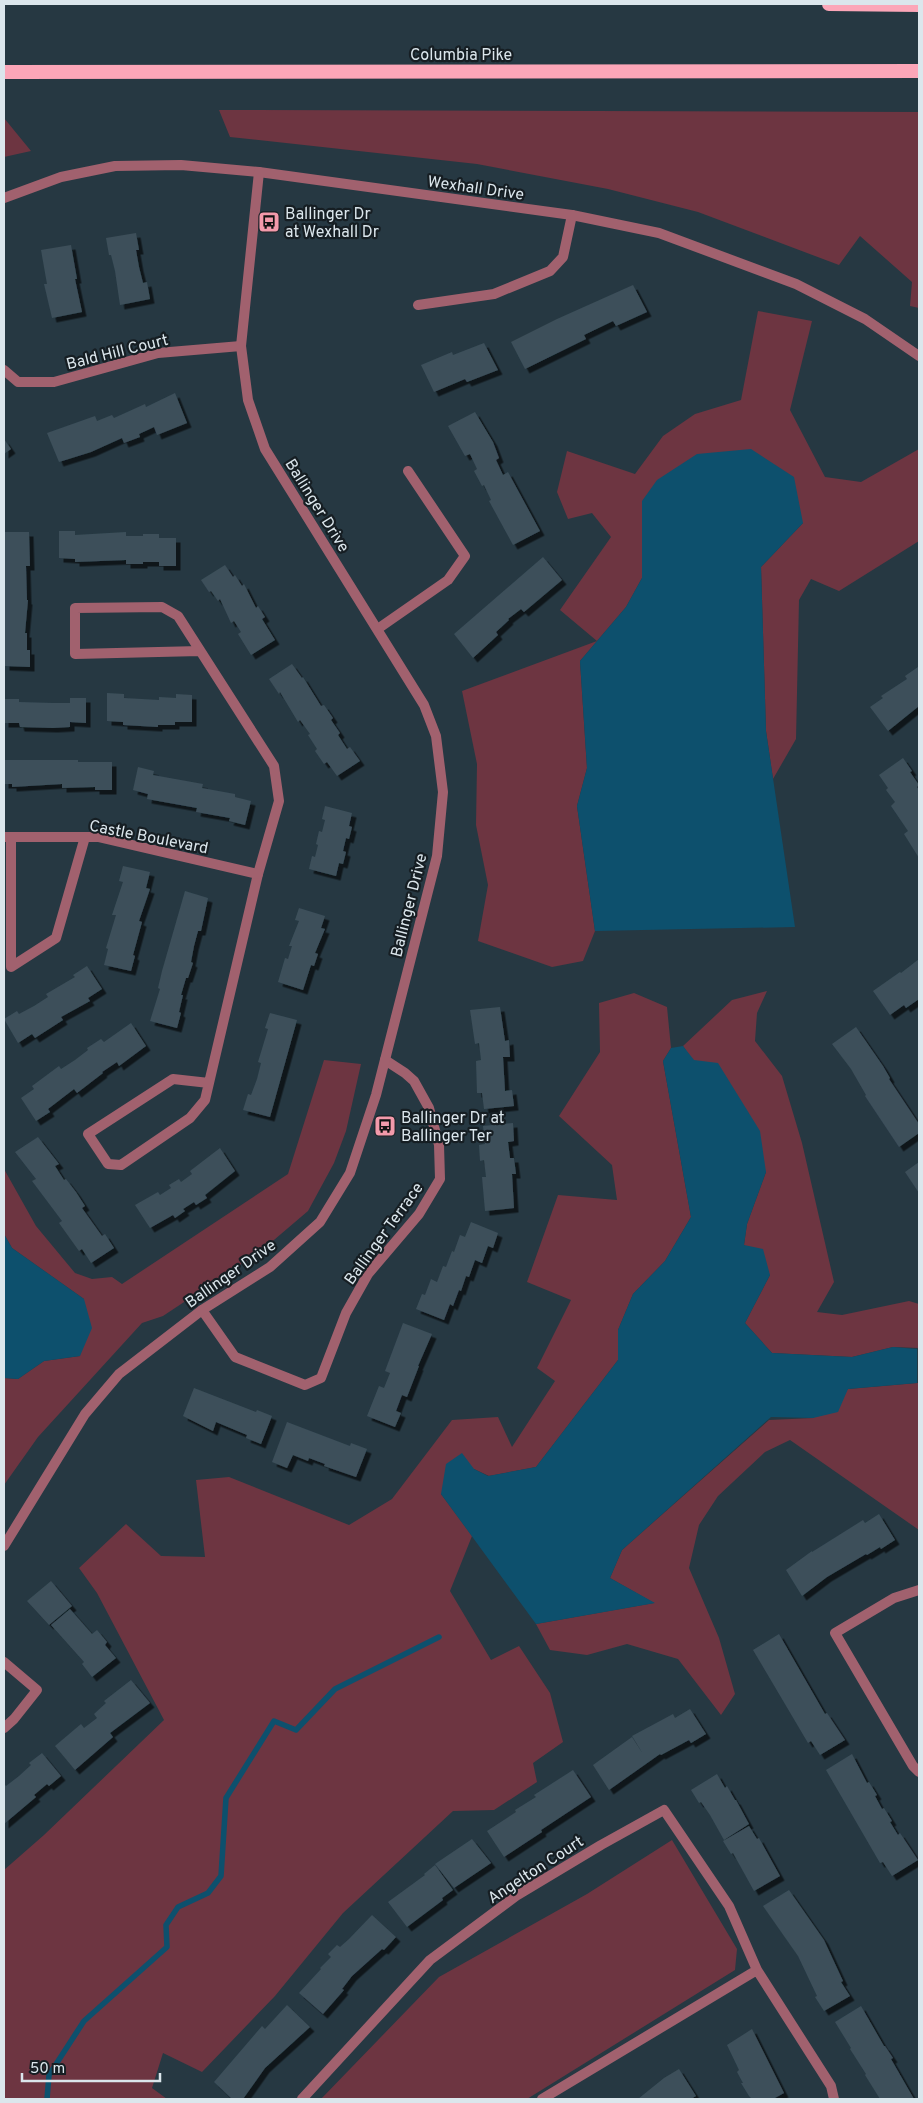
<svg xmlns="http://www.w3.org/2000/svg" width="923" height="2103" viewBox="0 0 923 2103" font-family="Overpass,sans-serif">
  <style>
    .green { fill: #6d3541 }
    .water { fill: #0d506d }
    .lines { fill: none; stroke-linecap: round; stroke-linejoin: round }
    .stream { stroke: #0d506d; stroke-width: 5.5 }
    .building { fill: #3c4f5a; filter: url(#shadow) }
    .service { stroke: #a1616e; stroke-width: 10 }
    .minor { stroke: #a1616e; stroke-width: 10 }
    .tertiary { stroke: #a1616e; stroke-width: 10 }
    .trunk { stroke: #fca6b8; stroke-width: 14 }
    .labels { text-anchor: middle; stroke-width: 4.5; stroke-linejoin: round; paint-order: stroke }
    .street-label { font-size: 16px; fill: #dbe6ec; stroke: #161e23 }
    .poi-label { font-size: 16px; fill: #dbe6ec; stroke: #161e23; text-anchor: start }
  </style>
  <defs>
    <filter id="shadow"><feDropShadow dx="4.5" dy="4.5" stdDeviation="0" flood-color="#0009"/></filter>
  </defs>
  <rect width="100%" height="100%" fill="#263842"/>
  <path class="green" d="M219,110l700,2v196l-9,-2 2,-24 -52,-46 -21,29 -141,-53 -90,-23 -131,-25 -247,-27z
    M4,118l27,33 -27,6z
    M758,311l54,10 -22,89 35,67 36,5 58,-33v92l-80,50 -28,-12 -12,21 -3,139 -23,40 -7,-48 -5,-164 42,-44 -161,-22v77l-16,29 -46,54 7,107 -10,38 18,125 -12,30 -31,6 -74,-26 10,-56 -12,-60 1,-61 -15,-73 135,-50 -37,-31 51,-73 -19,-24 -24,6 -11,-27 10,-41 68,23 28,-38 32,-22 46,-14z
    M767,991l-10,22 -2,28 27,35 20,67 32,139 -17,30 25,3 67,-14 10,3v44l-26,-1 -41,10 -80,-4 -27,-30 25,-48 -26,-30 3,-21 19,-52 -83,-126 49,-46z
    M634,993l33,14 4,41 -8,13 28,156 -26,44 -32,33 -15,36v30l-82,107 -47,9 -15,-7 -33,25 31,42 -22,55 41,69 28,-14 31,47 13,49 -30,21 4,19 -43,28 -41,1 -110,102 -68,83 -73,76 -39,-19 -11,35 15,11h-163v-229l40,-35 120,-115 -67,-127 -18,-25 47,-44 35,32 44,1 -9,-77 33,-3 120,48 43,-26 60,-79 46,-3 14,30 43,-66 -18,-13 34,-68 -44,-18 31,-87 59,5 -5,-35 -53,-49 41,-64 -1,-49z
    M324,1060l37,4 -15,67 -12,32 -26,48 -47,40 -98,65 -21,7 -104,114 -34,48v-107l14,1 26,-18 36,-5 4,-57 -72,-51 -8,-14v-65l32,57 39,47 17,6 20,-2 10,7 166,-110z
    M917,1383h2v147l-129,-90 -25,12 -47,44 -19,29 -10,43 30,70 16,56 -14,21 -43,-56 -51,-15 -40,11 -37,-5 -14,-26 118,-21 -44,-25 12,-28 147,-130 44,-2 35,-29z
    M672,1840l65,109 -2,21 -208,129h-206l118,-122 148,-83z"/>
  <path class="water" d="M751,449l43,28 9,46 -42,44 5,164 29,196 -200,4 -18,-125 10,-38 -7,-107 46,-54 16,-29v-77l15,-21 40,-26z
    M683,1046l11,14 24,3 42,68 6,41 -19,52 -3,21 19,4 7,26 -25,48 27,30 80,4 41,-10 24,2v34l-69,6 -10,23 -25,6 -42,-1 -149,133 -12,28 45,25 -119,21 -95,-130 5,-30 16,-11 12,16 14,7 48,-9 82,-107v-30l15,-36 32,-33 26,-44 -28,-156 8,-13z
    M4,1234l8,14 72,51 8,29 -12,28 -36,5 -26,18 -14,-1z"/>
  <g class="lines">
    <path class="stream" d="M47,2099l2,-24 35,-54 83,-74 -1,-22 12,-18 30,-14 13,-17 5,-78 48,-77 22,9 39,-41 104,-52"/>
  </g>
  <path class="building" d="M136,233l3,17h-3l3,17 4,16 4,-1 3,17 -30,6 -5,-34 -4,-16h-2l-3,-17z
    M71,245l6,34h-2l7,33 -30,6 -8,-34h3l-6,-34z
    M633,285l14,27 -31,14 -3,-5 -29,14 2,4 -61,30 -14,-27 46,-23z
    M484,343l14,27 -31,12 -2,-3 -31,13 -13,-27 31,-13 1,3z
    M175,393l12,30 -30,12 -3,-8 -15,7 1,3 -16,6 -2,-5 -31,14 -32,10 -12,-29 48,-17 2,5 15,-6 2,3 31,-14 1,3z
    M475,412l18,30 6,16 -3,2 7,15 5,-3 32,59 -27,14 -24,-44 2,-1 -7,-15 -2,1 -8,-15 3,-2 -7,-15 -5,2 -17,-30z
    M4,439l7,10 -7,5z
    M59,531h16v4l51,-3v4h17v-2h16v4h17v28h-17v-4h-16v2h-17v-4l-51,2v-3l-16,-1z
    M4,532h25l1,34h-4l1,34h1l-3,33h2v17h3v17l-25,-1z
    M543,557l19,23 -38,32 -3,-3 -13,10 1,1 -13,12 2,3 -25,23 -19,-24z
    M225,565l8,12 2,-2 7,11 2,-2 12,24 2,-2 7,11 -3,2 13,21 -24,15 -13,-21 3,-2 -7,-11 -3,2 -11,-24 -2,2 -7,-10 -2,1 -8,-12z
    M292,664l10,14 1,-1 18,29 3,-1 9,13 -2,2 9,13 -2,2 9,14 3,-2 10,14 -23,15 -10,-14 -3,2 -9,-13 2,-2 -9,-14 2,-1 -10,-14 -2,2 -18,-30 -1,2 -10,-15z
    M918,667l1,39 -31,25 -18,-24 13,-9 -2,-2 26,-17 -2,-3z
    M107,693l17,1v4l35,2v-3l17,1v-4l16,1v27h-17v3h-17v2l-35,-2v-3l-16,-1z
    M70,698h16v25l-16,-1v5l-17,1 -33,-1 -1,-4h-15v-24h15v3l34,1h17z
    M903,758l9,13 -2,1 9,13 -2,2 2,3v68l-15,-24 4,-3 -17,-25 4,-4 -9,-12 2,-2 -9,-13z
    M4,760h74v2h34v28h-17v-3l-33,1v-4l-50,3v-3h-8z
    M138,767l16,4 -1,4 50,9 -1,4 33,6v3l16,4 -6,24 -16,-4 1,-3 -34,-6 1,-4 -50,-9 1,-5 -15,-4z
    M325,806l27,7 -3,13 3,1 -3,12 -3,-1 -3,13 3,1 -3,12 -4,-1 -3,13 -27,-7 3,-13 3,1 3,-12 -2,-1 3,-13 3,1 3,-12 -3,-1z
    M123,866l27,6 -4,16 4,1 -11,32 3,1 -9,33 2,1 -4,15 -27,-6 4,-16 -2,-1 10,-33h-4l11,-33 -4,-1z
    M185,891l23,7 -7,33h-3l-4,15 -3,16 2,1 -5,15h-2l-5,17h2l-4,17 2,1 -4,15 -27,-7 10,-32 -2,-1 4,-17z
    M299,908l26,8 -4,12 4,1 -10,24 3,1 -4,12 -3,-1 -8,25 -25,-8 7,-24 3,1 4,-13h-3l10,-25 -4,-1z
    M919,959v40l-13,9 -2,-3 -14,10 -17,-24 27,-19 1,1z
    M87,966l15,23 -14,9 2,3 -29,16 2,3 -28,18 -3,-4 -14,9 -14,-24 13,-8 2,3 15,-8 14,-9 -2,-3 29,-17 -2,-2z
    M500,1007l5,34 4,-1 1,17h-7l2,34 7,-1 2,16 -30,3 -2,-16h-5l-1,-32 5,-1 -2,-17 -4,1 -5,-34z
    M270,1013l27,7 -27,97 -27,-7 5,-16 3,1 6,-16 4,-16 -3,-1 10,-33 -3,-1z
    M131,1023l15,23 -27,20 -2,-4 -15,10 1,1 -26,20 -3,-4 -26,20 2,3 -14,9 -15,-23 13,-9 -2,-3 27,-20 2,3 14,-9 13,-10 -1,-2 14,-9 3,3z
    M856,1027l27,39 7,12 -1,1 30,45v9l-20,14 -34,-51 1,-1 -15,-26 -19,-25z
    M513,1123l1,18 -6,1 2,16h4l2,16h-4l2,34 -29,3 -3,-34h4l-2,-17 -4,1 -1,-16 6,-1 -2,-18z
    M38,1137l21,27 -4,2 9,14 2,-1 10,13 9,14 -3,2 20,28 3,-2 9,14 -23,15 -9,-14 -3,2 -20,-28 3,-2 -30,-40 4,-2 -21,-27z
    M220,1148l15,23 -30,24 2,3 -11,7 -2,-3 -11,7 2,2 -10,7 -2,-3 -23,13 -15,-23 23,-13 2,3 11,-7 -2,-3 10,-6 2,3 11,-8 -2,-3z
    M919,1162v31l-14,-21z
    M471,1222l27,11 -5,15 -5,-2 -6,17 -7,-3 -6,17 -3,-1 -5,15 -2,-1 -6,16 -3,-2 -6,16 -28,-11 6,-15 3,1 6,-16 6,3 6,-16 3,1 6,-16 2,1 6,-17 5,2z
    M403,1323l29,11 -14,32h1l-12,31 -5,-2 -6,16 5,2 -6,14 -28,-11 12,-30 5,2 6,-15 -5,-2z
    M194,1388l62,24 1,-2 15,6 -11,28 -15,-6 1,-3 -31,-13 -3,9 -30,-15z
    M287,1422l63,24 1,-3 16,6 -11,28 -32,-11 1,-2 -16,-6 -1,3 -15,-6 -6,13 -15,-6z
    M879,1514l16,26 -14,9 -1,-2 -13,8 -1,-1 -39,23 -25,19 -16,-26 26,-19v1l51,-32 2,3z
    M51,1581l21,25 -23,19 -22,-24z
    M70,1609l22,25 5,-4 10,12 -2,3 11,13 -24,19 -10,-13 2,-2 -33,-37z
    M779,1634l46,80 2,-1 18,27 -25,15 -9,-14 -3,2 -55,-93z
    M131,1680l19,23 -40,30 3,4 -38,33 -20,-24 26,-22 3,4 13,-10 -3,-4 12,-11 -2,-2z
    M690,1709l16,25 -15,9 -2,-3 -28,15 -1,-1 -51,36 -16,-25 39,-28 11,17 -11,-18 41,-22 2,4z
    M42,1753l19,23 -12,10 -2,-2 -13,11 2,2 -32,27v-40l2,2 13,-10 12,-11 -2,-2z
    M852,1754l15,29 2,-1 8,13 -2,1 7,13 2,-1 8,13 -2,1 8,13 2,-2 18,27 -26,16 -9,-14 -3,1 -54,-93z
    M573,1770l18,27 -50,33 1,2 -38,25 -17,-26 29,-19 -1,-2 21,-13 -2,-2z
    M717,1774l8,14 2,-2 8,14h1l13,24 -25,16 -14,-25 -9,-13 -2,1 -8,-13z
    M749,1826l8,13 2,-1 21,38 -26,15 -21,-38 -2,1 -8,-13z
    M472,1839l19,24 -37,25 -19,-24z
    M435,1865l18,25 -11,8 1,2 -36,27 -19,-25 37,-27 -1,-1z
    M789,1890l35,50 19,41 -2,1 9,14 -26,15 -9,-14 2,-1 -19,-40 -35,-50z
    M372,1915l24,22 -12,13 -2,-1 -30,27 -10,13 2,1 -21,24 -24,-21 22,-24 -1,-1 11,-11 -3,-3 9,-9 3,2 9,-8z
    M287,2005l23,22 -45,41 -22,31h-11l-18,-17 48,-56 3,3z
    M861,2006l23,40h1l8,12 -2,1 23,40h-34l-15,-24 1,-1 -16,-25 1,-1 -16,-26z
    M752,2029l32,64 -11,6h-21l-3,-3 -8,-13h2l-6,-11 2,-2 -12,-25z
    M679,2069l17,27 -5,3h-53l26,-21z"/>
  <g class="lines">
    <path class="service" d="M200,651l-125,3v-46l87,-1 16,9 96,150 5,35 -21,73 -53,226 -15,18 -69,47 -13,-1 -20,-30 85,-55 36,4
      M11,837v130l45,-29 29,-101"/>
    <path class="minor" d="M4,198l57,-21 54,-11 66,-1 78,7
      M418,305l76,-11 56,-23 13,-14 9,-42
      M4,370l14,12h36l104,-29 83,-7
      M379,628l69,-48 17,-24 -57,-85
      M4,837h94l160,37
      M202,1310l33,47 70,28 16,-7 25,-65 22,-39 51,-60 21,-35 -1,-34 -10,-37 -15,-27 -9,-8 -20,-13
      M919,1590l-25,8 -59,35 78,133 6,6
      M4,1662l33,28 -23,29 -10,9
      M302,2099l128,-139 86,-64 85,-51 63,-35 65,96 28,64 74,116 3,13
      M542,2099l215,-129"/>
    <path class="tertiary" d="M4,1546l81,-132 34,-40 83,-64 68,-43 50,-45 30,-49 26,-78 61,-239 6,-64 -7,-56 -12,-31 -159,-256 -17,-49 -7,-54 18,-174 313,43 87,18 137,51 69,35 54,37"/>
    <path class="trunk" d="M829,4l90,1
      M4,72l915,-1"/>
  </g>
  <defs>
    <g id="bus-square" transform="scale(1.125)"><rect x="-9" y="-9" width="18" height="18" rx="4" fill="#f39aab" stroke="#161e23"/><path d="M-5-6H5V4H4V6H2V4H-2V6H-4V4H-5ZM-3.5-4V0h7V-4ZM-3.5 1.2v1.5H-2V1.2ZM2 1.2v1.5H3.5V1.2Z" fill="#111"/></g>
  </defs>
  <g fill-rule="evenodd">
    <use href="#bus-square" x="269" y="222"/>
    <use href="#bus-square" x="385" y="1126"/>
  </g>
  <g class="labels">
    <g class="street-label">
      <text x="461" y="60">Columbia Pike</text>
      <text transform="translate(476 187) rotate(8)" y="6">Wexhall Drive</text>
      <text transform="translate(117 351) rotate(-14)" y="6">Bald Hill Court</text>
      <text transform="translate(318 505) rotate(58)" y="6">Ballinger Drive</text>
      <text transform="translate(149 836) rotate(11)" y="6">Castle Boulevard</text>
      <text transform="translate(408 905) rotate(-76)" y="6">Ballinger Drive</text>
      <text transform="translate(383 1233) rotate(-54)" y="6">Ballinger Terrace</text>
      <text transform="translate(230 1273) rotate(-35)" y="6">Ballinger Drive</text>
      <text transform="translate(535 1869) rotate(-33)" y="6">Angelton Court</text>
    </g>
    <g class="poi-label">
      <text x="285" y="219">Ballinger Dr<tspan x="285" dy="18">at Wexhall Dr</tspan></text>
      <text x="401" y="1123">Ballinger Dr at<tspan x="401" dy="18">Ballinger Ter</tspan></text>
    </g>
  </g>
  <rect width="923" height="2103" fill="none" stroke="#dbe6ec" stroke-width="10"/>
  <path d="M22 2073v8h138v-8" fill="none" stroke="#dbe6ec" stroke-width="2.5"/>
  <text x="30" y="2073" font-size="15" fill="#dbe6ec" stroke="#161e23" stroke-width="4" paint-order="stroke">50 m</text>
</svg>
